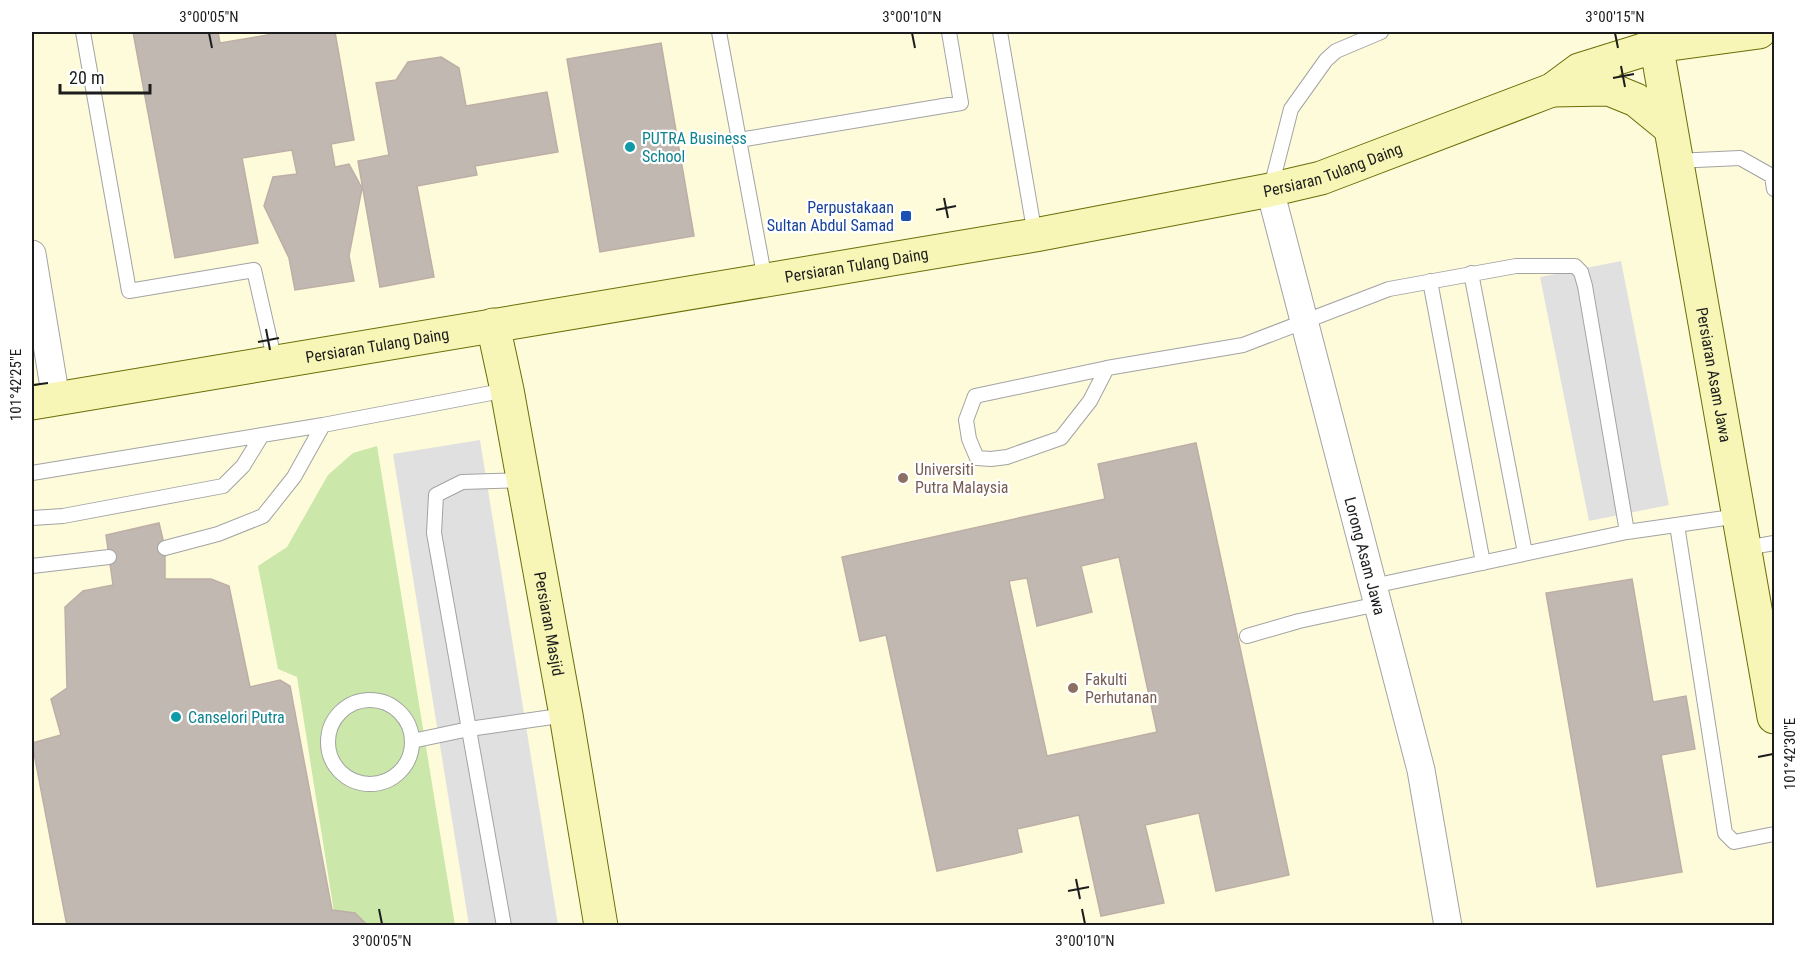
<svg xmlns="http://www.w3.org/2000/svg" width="1806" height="957" viewBox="0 0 1806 957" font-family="'Roboto Condensed',sans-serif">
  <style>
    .education { fill: #fefbdb }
    .grass { fill: #cbe7a9 }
    .parking { fill: #e0e0e0 }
    .building { fill: #c2b8b2; stroke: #beaea5; stroke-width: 1.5; fill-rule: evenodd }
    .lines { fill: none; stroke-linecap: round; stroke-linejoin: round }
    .lane-casing { stroke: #a3a3a3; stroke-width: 16 }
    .street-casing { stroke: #a3a3a3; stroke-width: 29 }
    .secondary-casing { stroke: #6a6e08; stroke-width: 35 }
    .lane { stroke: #fff; stroke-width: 14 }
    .street { stroke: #fff; stroke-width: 27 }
    .secondary { stroke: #f7f6b6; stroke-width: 33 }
    .ticks { fill: none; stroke: #1c1c1c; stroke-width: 2 }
    .culture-dot { fill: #0f9aa8; stroke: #fff; stroke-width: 2 }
    .transit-dot { fill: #1a4fb4; stroke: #fff; stroke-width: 2 }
    .education-dot { fill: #8d6e63; stroke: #fff; stroke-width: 2 }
    .labels { text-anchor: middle; stroke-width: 4.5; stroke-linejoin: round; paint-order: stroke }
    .culture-label { font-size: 16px; fill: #0d838f; stroke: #fff; text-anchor: start }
    .street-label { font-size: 16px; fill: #1c1c1c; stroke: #fff }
    .transit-label { font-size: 16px; fill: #164399; stroke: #fff; text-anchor: end }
    .education-label { font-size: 16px; fill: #785e54; stroke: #fff; text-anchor: start }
    .neatline { fill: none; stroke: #1c1c1c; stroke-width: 2 }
    .ticks-label { font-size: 15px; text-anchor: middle; fill: #1c1c1c }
  </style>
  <rect width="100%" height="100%" fill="#ede9e2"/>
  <path class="education" d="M32,32h1742v893h-1742z"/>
  <path class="grass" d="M377,446l78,479h-119l-39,-248 -19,-8 -20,-103 29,-19 41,-72 25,-22z"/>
  <path class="parking" d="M1621,261l48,244 -80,16 -49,-244z
    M480,440l78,485h-89l-76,-471z"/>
  <path class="building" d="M133,32h85l2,11 48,-8v-3h67l19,108 -23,4 4,23 14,-3 13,24 -13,68 5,25 -59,9 -6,-32 -25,-52 9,-29 24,-3 -5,-24 -50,8 16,85 -83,15z
    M661,43l33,193 -94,16 -33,-193z
    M441,57l18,11 7,38 81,-14 11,60 -83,14 2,9 -60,11 17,91 -54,10 -22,-126 31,-6 -13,-72 20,-3 12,-18z
    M1196,443l93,432 -73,16 -17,-78 -54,12 19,78 -63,13 -22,-101 -62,14 5,23 -85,19 -51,-236 -26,6 -18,-84 263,-58 -7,-35zM1119,557l38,175 -110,24 -38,-175 18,-3 10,48 55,-14 -11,-46z
    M159,523l6,25v31h46l18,7 21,101 30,-7 10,6 42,224 23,3 13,13h-301l-35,-183 29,-8 -10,-36 16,-11 -2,-81 18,-16 30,-6 -7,-50z
    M1632,579l21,123 33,-6 9,53 -34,6 21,117 -85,15 -51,-294z"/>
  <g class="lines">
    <g class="lane-casing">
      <path id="lane" d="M83,32l46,259 125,-21 21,92
        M719,32l46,248
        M1000,32l35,203
        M739,140l222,-37 -12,-71
        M1675,161l65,-3 32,18 2,13
        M1271,187l20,-78 35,-49 10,-9 45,-19
        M1471,273l54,280
        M1430,281l53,282
        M1107,368l-132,28 -9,24 3,19 8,19 14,1 16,-2 54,-19 29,-37 17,-33 136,-23 146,-56 127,-23h59l6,6 4,14 42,246 112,-16
        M32,473l291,-48 184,-35
        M32,518l31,-2 160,-30 20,-20 19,-31
        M1677,525l48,308 9,9 40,-8
        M165,548l53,-14 45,-18 31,-39 29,-52
        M1746,548l28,-5
        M32,566l77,-9
        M1373,586l254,-54
        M1247,636l52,-15 79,-17
        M328 742a42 42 0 1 1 84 0a42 42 0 1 1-84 0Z
        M412,741l57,-12 97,-14
        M504,926l-70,-393 2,-38 26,-13 61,-2"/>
    </g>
    <g class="street-casing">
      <g id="street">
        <path id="s1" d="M1270,190l151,580 27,156"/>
        <path d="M32,254l24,145"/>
      </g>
    </g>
    <g class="secondary-casing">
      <g id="secondary">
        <path id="s2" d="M1654,32c38,228 82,456 120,685"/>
        <path d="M1552,90l57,-1 27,11 33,27"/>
        <path id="s3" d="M493,325l14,65 59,325 35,211"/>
        <path id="s4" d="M32,403l1003,-168 235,-45 51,-12 231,-88 27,-20 77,-24 103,-14"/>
      </g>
    </g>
    <use href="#lane" class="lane"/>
    <use href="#street" class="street"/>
    <use href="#secondary" class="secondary"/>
  </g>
  <path class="ticks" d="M209,33l3,15M912,33l3,15M1615,33l3,15M1621,66l4,21M1613,78l21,-4M944,198l4,20M936,210l20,-4M266,329l4,21M258,342l21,-4M33,385l15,-2M1758,757l15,-3M1076,879l4,20M1068,891l21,-4M379,909l3,15M1082,909l3,15"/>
  <g class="culture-dot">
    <circle cx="630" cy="147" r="6"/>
    <circle cx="176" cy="717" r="6"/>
  </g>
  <rect class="transit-dot" x="900" y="210" width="12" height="12" rx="3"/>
  <g class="education-dot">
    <circle cx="903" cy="478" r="6"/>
    <circle cx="1073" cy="688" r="6"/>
  </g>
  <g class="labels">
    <g class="culture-label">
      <text x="642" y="144">PUTRA Business<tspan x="642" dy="18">School</tspan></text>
      <text x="188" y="723">Canselori Putra</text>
    </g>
    <g class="street-label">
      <text dy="6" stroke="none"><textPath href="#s4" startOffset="1322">Persiaran Tulang Daing</textPath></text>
      <text dy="6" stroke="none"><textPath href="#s4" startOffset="836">Persiaran Tulang Daing</textPath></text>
      <text dy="6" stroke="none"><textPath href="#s4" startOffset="350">Persiaran Tulang Daing</textPath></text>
      <text dy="6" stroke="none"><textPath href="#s2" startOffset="348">Persiaran Asam Jawa</textPath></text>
      <text dy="6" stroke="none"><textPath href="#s1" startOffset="378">Lorong Asam Jawa</textPath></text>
      <text dy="6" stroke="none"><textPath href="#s3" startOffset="304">Persiaran Masjid</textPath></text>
    </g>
    <g class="transit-label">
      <text x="894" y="213">Perpustakaan<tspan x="894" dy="18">Sultan Abdul Samad</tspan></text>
    </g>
    <g class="education-label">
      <text x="915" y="475">Universiti<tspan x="915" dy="18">Putra Malaysia</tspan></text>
      <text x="1085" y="685">Fakulti<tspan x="1085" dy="18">Perhutanan</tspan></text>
    </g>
  </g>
  <rect width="1806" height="957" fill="none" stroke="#ffffff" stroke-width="66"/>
  <path d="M60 84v9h90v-9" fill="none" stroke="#1c1c1c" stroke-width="3"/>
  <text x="69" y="84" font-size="18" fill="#1c1c1c" stroke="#ffffff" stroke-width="4.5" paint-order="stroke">20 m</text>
  <rect x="33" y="33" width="1740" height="891" class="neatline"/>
  <g class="ticks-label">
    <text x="209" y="22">3°00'05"N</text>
    <text x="912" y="22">3°00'10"N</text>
    <text x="1615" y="22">3°00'15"N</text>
    <text transform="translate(16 385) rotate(-90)" y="5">101°42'25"E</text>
    <text transform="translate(1790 754) rotate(-90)" y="5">101°42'30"E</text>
    <text x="382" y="946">3°00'05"N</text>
    <text x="1085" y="946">3°00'10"N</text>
  </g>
</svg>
